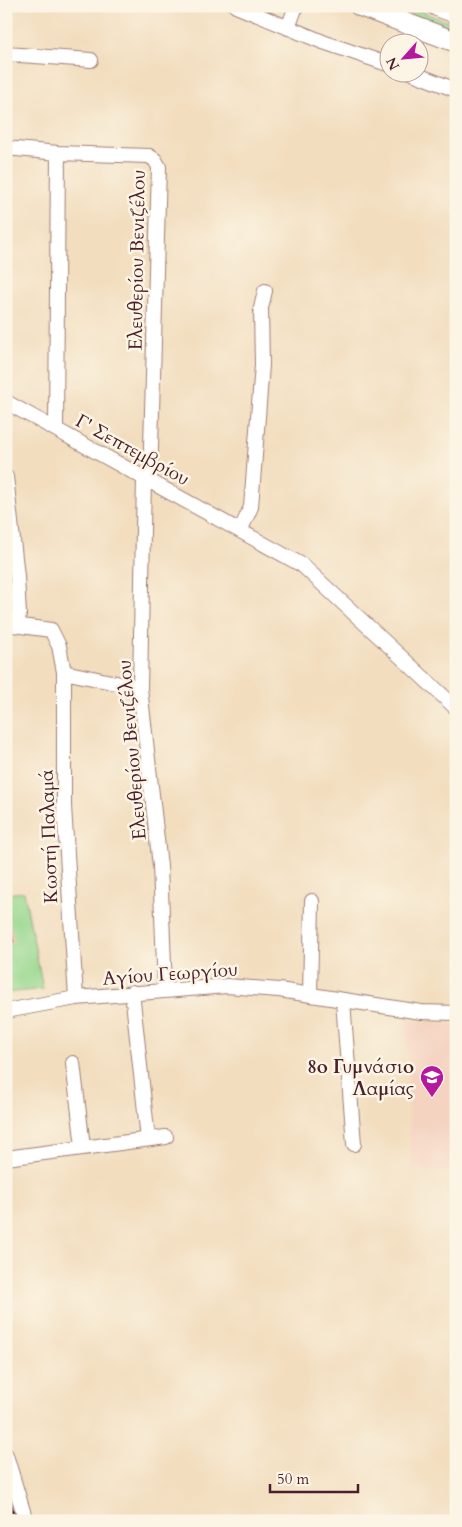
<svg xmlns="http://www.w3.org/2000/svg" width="462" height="1527" viewBox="0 0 462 1527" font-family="Cardo,serif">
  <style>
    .built { fill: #f5d3c1 }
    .green { fill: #96d78d; stroke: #707b5c }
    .building { fill: #f4b0a3 }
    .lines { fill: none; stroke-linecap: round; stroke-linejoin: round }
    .minor-casing { stroke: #9e7e74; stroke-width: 16 }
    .highway-casing { stroke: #9e7e74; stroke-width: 22 }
    .minor { stroke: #fff; stroke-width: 14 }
    .highway { stroke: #fff; stroke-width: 20 }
    .rail-casing { stroke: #4a1f2b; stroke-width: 5.5 }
    .rail { stroke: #fcf5e5; stroke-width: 4; stroke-dasharray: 11; stroke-linecap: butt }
    .labels { text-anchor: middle; stroke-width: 5; stroke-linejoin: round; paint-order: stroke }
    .street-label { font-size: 19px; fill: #4a1f2b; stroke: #fcf5e5 }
    .poi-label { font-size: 19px; font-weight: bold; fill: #4a1f2b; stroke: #fcf5e5; text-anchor: end }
  </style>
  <rect width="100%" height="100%" fill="#fcf5e5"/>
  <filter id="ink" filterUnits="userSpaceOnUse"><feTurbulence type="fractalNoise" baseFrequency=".02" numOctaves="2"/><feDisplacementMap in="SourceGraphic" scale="10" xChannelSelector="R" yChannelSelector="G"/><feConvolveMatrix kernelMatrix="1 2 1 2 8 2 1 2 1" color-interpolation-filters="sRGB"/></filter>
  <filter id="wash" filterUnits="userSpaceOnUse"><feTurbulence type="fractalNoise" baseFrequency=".0096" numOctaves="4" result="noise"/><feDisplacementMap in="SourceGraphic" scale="20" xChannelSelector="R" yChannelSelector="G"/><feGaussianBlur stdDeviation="1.12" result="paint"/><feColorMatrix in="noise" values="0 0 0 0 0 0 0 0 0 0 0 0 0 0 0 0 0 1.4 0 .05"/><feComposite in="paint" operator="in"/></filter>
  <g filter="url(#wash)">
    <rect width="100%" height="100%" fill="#f2ddbe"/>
    <path class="built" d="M407,1020l49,5v146l-45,-1z"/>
    <path class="green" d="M390,6h17l49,19v6z
      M24,892l19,97 -37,4v-99z"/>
    <g id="blocks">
      <path class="building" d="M6,908l8,34 -8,2z"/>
    </g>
  </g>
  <g filter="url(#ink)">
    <use href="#blocks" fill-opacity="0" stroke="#9e7e74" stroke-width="1"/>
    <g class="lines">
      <g class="minor-casing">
        <path id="minor" d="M236,6l87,36 67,23
          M288,28l8,-22
          M6,54l85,6
          M410,72l46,18
          M6,148l52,5 91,3 6,4 4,7 -9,314
          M6,402l296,163 154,143
          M56,429l2,-276
          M6,477l11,99 2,39 -2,10
          M144,478l-4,210 20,178 5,123
          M241,529l10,-22 11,-142 -1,-57 4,-17
          M6,624l45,6 8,16 5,26 76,16
          M64,672v134l12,192
          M132,992l16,147
          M310,995l2,-94
          M343,1001l11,143
          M6,1011l70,-13 151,-12 52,4 142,22 35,1
          M73,1063l10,84
          M6,1158l160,-21
          M6,1455l20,66"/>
      </g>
      <g class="highway-casing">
        <path id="highway" d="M360,6l96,36
          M437,6l19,7"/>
      </g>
      <use href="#minor" class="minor"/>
      <use href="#highway" class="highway"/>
      <g class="rail-casing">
        <path id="rail" d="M6,1492l8,29"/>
      </g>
      <use href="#rail" class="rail"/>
    </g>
  </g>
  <defs>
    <g id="school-pin" transform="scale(1.25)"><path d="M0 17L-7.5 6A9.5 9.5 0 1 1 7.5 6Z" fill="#b5179e" stroke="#fcf5e5"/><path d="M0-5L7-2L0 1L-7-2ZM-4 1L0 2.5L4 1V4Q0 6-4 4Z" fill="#fff"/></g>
  </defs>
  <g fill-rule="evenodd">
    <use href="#school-pin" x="432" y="1077"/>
  </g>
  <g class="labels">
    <g class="street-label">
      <text transform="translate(136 260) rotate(-89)" y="7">Ελευθερίου Βενιζέλου</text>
      <text transform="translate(133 449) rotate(29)" y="7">Γ' Σεπτεμβρίου</text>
      <text transform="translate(131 750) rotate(-95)" y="7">Ελευθερίου Βενιζέλου</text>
      <text transform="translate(48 836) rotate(-92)" y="7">Κωστή Παλαμά</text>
      <text transform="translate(170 973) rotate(-4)" y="7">Αγίου Γεωργίου</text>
    </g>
    <g class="poi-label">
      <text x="414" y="1073">8ο Γυμνάσιο<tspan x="414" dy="22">Λαμίας</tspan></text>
    </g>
  </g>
  <rect width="462" height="1527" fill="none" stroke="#fcf5e5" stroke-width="25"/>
  <g transform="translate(404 58) rotate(243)"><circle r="24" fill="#fcf5e5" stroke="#b59f9b"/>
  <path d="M0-4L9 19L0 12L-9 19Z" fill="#b5179e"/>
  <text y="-8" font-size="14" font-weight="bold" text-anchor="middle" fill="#4a1f2b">N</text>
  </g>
  <path d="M270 1484v8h88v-8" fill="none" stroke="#4a1f2b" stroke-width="2.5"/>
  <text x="277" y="1484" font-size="15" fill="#4a1f2b" stroke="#fcf5e5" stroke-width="4" paint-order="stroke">50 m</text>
</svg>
